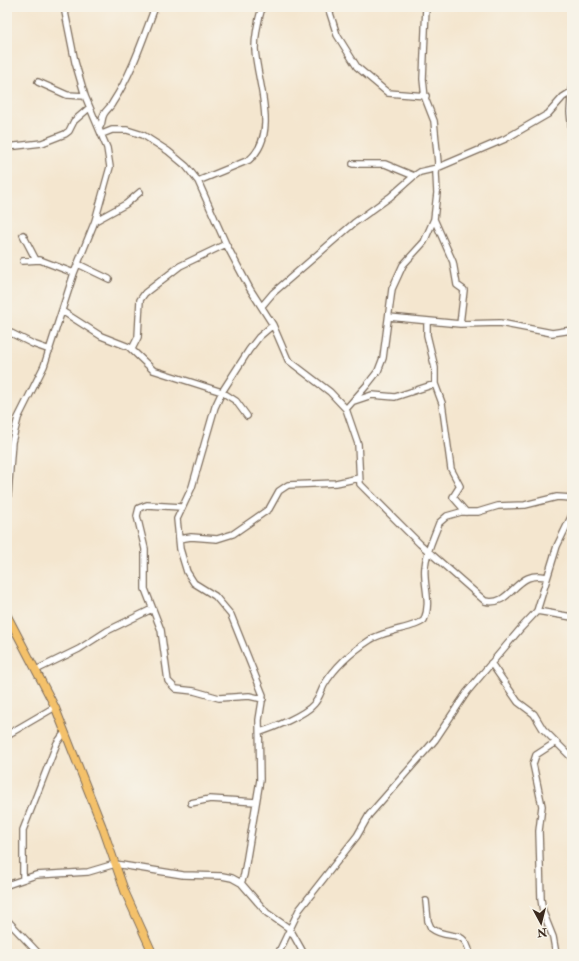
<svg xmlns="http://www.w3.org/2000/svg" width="579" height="961" viewBox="0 0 579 961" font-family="'IM FELL Double Pica',serif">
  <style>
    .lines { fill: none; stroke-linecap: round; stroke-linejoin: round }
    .minor-casing { stroke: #7c6c5c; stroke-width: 8 }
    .major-casing { stroke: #7c6c5c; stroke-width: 9 }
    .minor { stroke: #fff; stroke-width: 5.5 }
    .major { stroke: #f4c16a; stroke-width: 7 }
  </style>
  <rect width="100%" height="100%" fill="#f7f3e8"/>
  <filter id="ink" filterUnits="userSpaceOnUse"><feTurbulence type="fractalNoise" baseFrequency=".025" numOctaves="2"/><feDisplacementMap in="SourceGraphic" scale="8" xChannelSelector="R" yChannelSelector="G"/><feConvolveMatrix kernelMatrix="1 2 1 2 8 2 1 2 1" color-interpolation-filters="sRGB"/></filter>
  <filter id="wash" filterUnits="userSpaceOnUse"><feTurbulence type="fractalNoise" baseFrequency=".012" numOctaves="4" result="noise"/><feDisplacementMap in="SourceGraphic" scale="16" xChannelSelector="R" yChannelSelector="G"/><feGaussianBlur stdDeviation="0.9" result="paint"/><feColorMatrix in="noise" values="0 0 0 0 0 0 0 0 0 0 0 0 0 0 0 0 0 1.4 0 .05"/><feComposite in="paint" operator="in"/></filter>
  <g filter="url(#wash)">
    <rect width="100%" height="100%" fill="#f4e6cf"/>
  </g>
  <g filter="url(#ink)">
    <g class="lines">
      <g class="minor-casing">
        <path id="minor" d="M328,7l9,28 20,32 31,26 38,3
          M38,82l29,13 18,1
          M572,84l-2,28 2,20
          M99,128c4,-4 2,-9 5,-14 2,-4 7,-7 9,-12 19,-29 30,-63 42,-95
          M102,134l10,-4h15l16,5 25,16 18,15 12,15 28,63 24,45 23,36 15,35 42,32 16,17 12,35 2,40 60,60 65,57c21,5 27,-16 43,-23 7,-3 13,-2 19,-1
          M7,147l35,-4 23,-9 4,-3 5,-10 15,-13
          M353,164h32l29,12
          M198,181l51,-21c31,-26 8,-77 6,-111 0,-15 3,-28 7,-42
          M434,219l19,43 4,23 7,5 -4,34
          M95,221l31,-17 14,-12
          M23,235l13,25
          M23,261l17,-1 34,13
          M78,264l31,15
          M262,306l11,-13 81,-70 36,-26 24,-21 6,-4 17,-4 68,-29 43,-25 15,-17 8,-5
          M62,311l39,25 28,11 24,23 69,22 14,9 11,15
          M389,317l71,7 40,-1 52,10 20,-3
          M427,321v14l8,33v16l7,19 9,66 9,17 -7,11 13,15
          M7,331l26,13 17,6
          M132,349l6,-12 2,-37 5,-7 35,-27 46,-22
          M354,401l18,-6 23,2 40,-13
          M346,409l21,-24 11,-14 5,-13 9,-69 11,-24 21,-23 10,-23 3,-26 -1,-20 2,-10 -4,-42 -9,-23 -2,-19 3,-72
          M181,507l-34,-2 -8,3 -2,8 8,33v40l16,41 7,51 8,8 18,2 25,7 30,-2 14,3
          M7,508l5,-66 6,-24 26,-52 30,-93 21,-52 15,-54 -3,-19 -22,-52 -10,-34 -11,-55
          M179,539l12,-2 26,2 16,-5 36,-25 10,-18 9,-6 48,-2 23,-5
          M537,611l35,6
          M491,663l27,39 16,12 9,15 29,29
          M36,670l43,-21 28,-18 45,-22
          M260,732c13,-4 45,-17 54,-28 5,-5 7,-13 10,-19 11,-18 29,-34 46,-45 13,-9 48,-13 54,-20 8,-18 -1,-35 1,-53 1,-15 9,-30 14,-44l8,-7 14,-4h17l20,-6 27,-1 32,-8 15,1
          M7,735l48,-28
          M556,742l-20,13 -3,9 9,42 -3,25 2,68 2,13 10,25 3,17
          M191,803l19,-4 46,3
          M23,878v-48l34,-87 8,-11
          M241,883l3,-8 16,-95 -1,-60 4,-25 -32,-80 -16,-19 -21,-13 -7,-11 -7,-23 -3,-30 15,-32 23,-80 7,-15 27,-42 10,-13 14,-12
          M7,885l29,-10 52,-3 27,-8 68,11 39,1 10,2 9,5 26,30 23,16 14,25
          M426,901l2,20 3,7c18,14 33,-2 39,26
          M7,920l32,34
          M278,954l21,-44 58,-74 12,-21 66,-75 32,-48 54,-64 16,-17 20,-65 15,-31"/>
      </g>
      <g class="major-casing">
        <path id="major" d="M7,615l48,92 47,119 23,66 28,62"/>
      </g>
      <use href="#minor" class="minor"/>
      <use href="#major" class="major"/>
    </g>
  </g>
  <rect width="579" height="961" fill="none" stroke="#f7f3e8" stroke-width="24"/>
  <g transform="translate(541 923) rotate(173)" stroke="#f7f3e8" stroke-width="3" paint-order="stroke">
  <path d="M0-3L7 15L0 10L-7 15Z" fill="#3b2a1e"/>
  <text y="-6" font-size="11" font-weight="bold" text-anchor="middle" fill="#3b2a1e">N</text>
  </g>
</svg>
